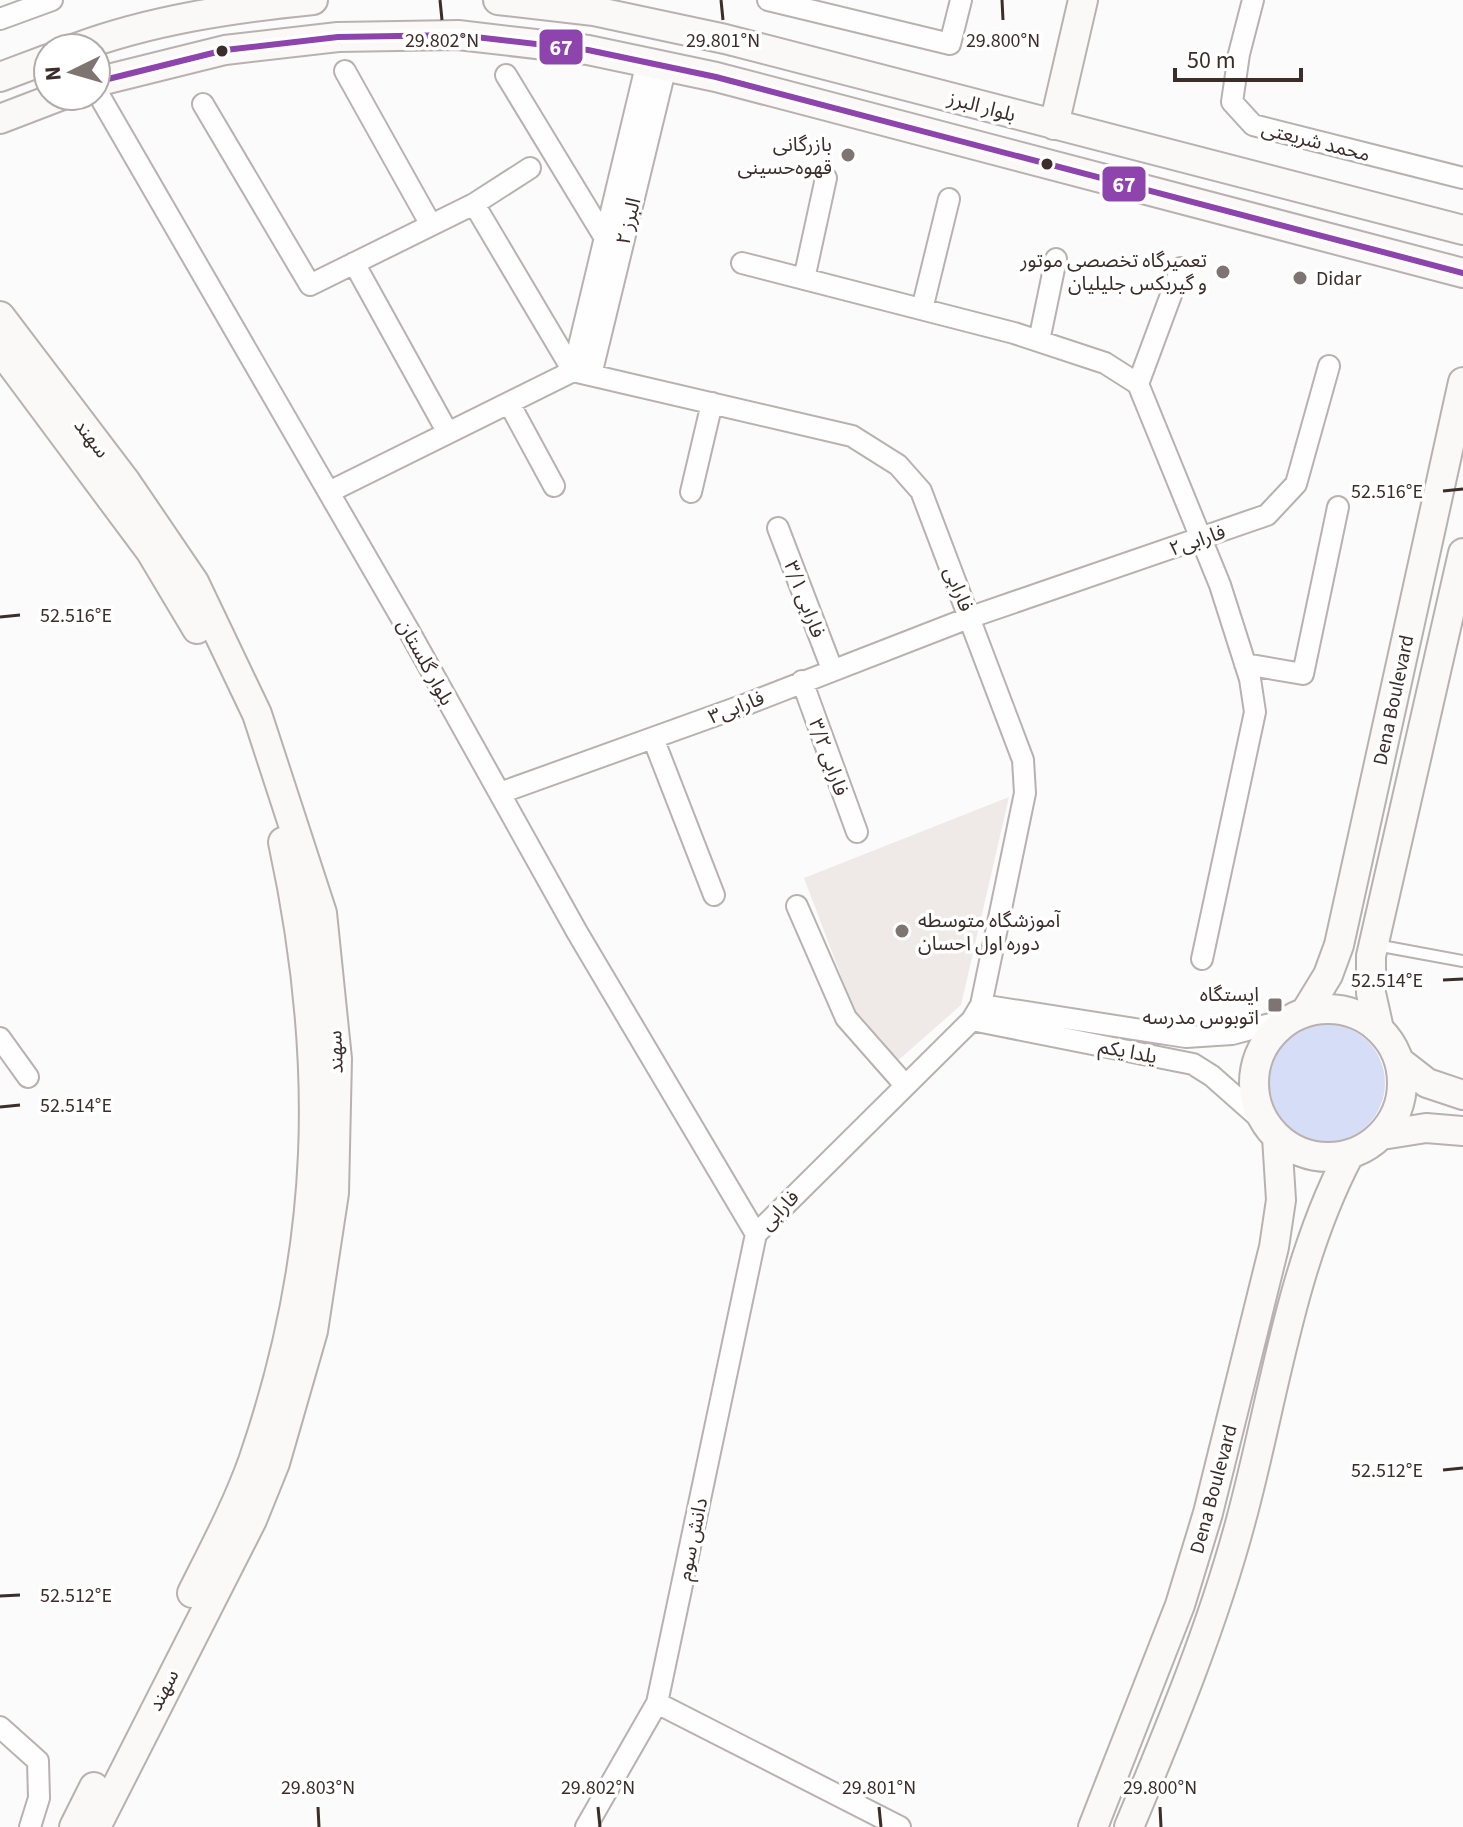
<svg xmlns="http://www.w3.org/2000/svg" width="1463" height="1827" viewBox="0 0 1463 1827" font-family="'Source Sans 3','Noto Sans Arabic',sans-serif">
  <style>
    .built { fill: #efeae8 }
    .green { fill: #d6def7 }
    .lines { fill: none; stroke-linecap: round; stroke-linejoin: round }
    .lane-casing { stroke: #b8b1b0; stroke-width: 14 }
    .street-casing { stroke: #b8b1b0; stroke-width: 24 }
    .secondary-casing { stroke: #b8b1b0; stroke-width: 32 }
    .lane { stroke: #fefefe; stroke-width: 10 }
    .street { stroke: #fefefe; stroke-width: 20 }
    .secondary { stroke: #fbf8f8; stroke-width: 28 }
    .bus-1-casing { stroke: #fff; stroke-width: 12 }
    .bus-1 { stroke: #8e44ad; stroke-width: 6 }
    .ticks { fill: none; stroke: #3b2d29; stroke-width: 3 }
    .bus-dot { fill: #3b2d29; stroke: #fff; stroke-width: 3 }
    .poi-dot { fill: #7e7572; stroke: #fff; stroke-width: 3 }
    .labels { text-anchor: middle; stroke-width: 7; stroke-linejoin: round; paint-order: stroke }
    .street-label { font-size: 20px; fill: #3b2d29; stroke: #fff }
    .poi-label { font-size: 20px; fill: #3b2d29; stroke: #fff; text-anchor: end }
    .ticks-label { font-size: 20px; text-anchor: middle; fill: #3b2d29; stroke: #fff; stroke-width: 7; stroke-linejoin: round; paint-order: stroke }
    .line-badge { stroke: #fff; stroke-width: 3 }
    .badge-label { font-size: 22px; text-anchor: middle; font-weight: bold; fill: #fff }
  </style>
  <rect width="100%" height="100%" fill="#fbfbfb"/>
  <path class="built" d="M1009,797l-48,208 -66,58 -33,-32 -58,-153z"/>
  <path class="green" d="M1267 1083a59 59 0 1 1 118 0a59 59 0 1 1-118 0Z"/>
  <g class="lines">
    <g class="lane-casing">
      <path id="lane" d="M1376,945l87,16"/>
    </g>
    <g class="street-casing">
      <path id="street" d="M768,0l182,44 11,-44
        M1253,0l-14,54 -7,48 21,23 210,53
        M0,19l52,-19
        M345,71l86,154
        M506,75l99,163
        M96,90l313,541 168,301 179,302
        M203,104l107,181 164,-81 99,167
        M474,204l56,-36
        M354,263l94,170
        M742,263l272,70 91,30 33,21 82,201 30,94 5,33 -53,247
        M804,279l22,-101
        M922,309l27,-110
        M1039,341l17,-82
        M573,371l74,-309
        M591,375l75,-309
        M1138,384l43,-116
        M509,403l45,83
        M329,492l244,-121 279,65 46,29 23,26 102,269 2,33 -44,212 -9,15 -216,214
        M691,492l21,-89
        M778,528l54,141
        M1245,664l58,10 35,-167
        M802,681l55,151
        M653,738l61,157
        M500,793l247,-89 224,-87 296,-102 29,-31 33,-118
        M797,906l49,112 59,67
        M981,1005l205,32 46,-3 57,-15
        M972,1020l221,44 19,12 52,46
        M0,1038l28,39
        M657,1703l243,124
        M0,1727l38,34 1,37 -9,29
        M586,1827l71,-124 99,-469"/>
    </g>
    <g class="secondary-casing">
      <path id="secondary" d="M498,0l96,11 131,28 738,191
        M76,48c75,-28 157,-40 237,-48
        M0,77l48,-18
        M96,82l129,-32 113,-13 120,-2 130,15 128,27 747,196
        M0,119l60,-23
        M1054,125l29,-125
        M0,316l126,166 68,100 63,132 65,199 15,146 -3,134 -21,138 -38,132 -23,57 -156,307
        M0,349l151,203 46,77
        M1254 1083a74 74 0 1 1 148 0a74 74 0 1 1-148 0Z
        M1306,1011l22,-36 11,-30 124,-563
        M1379,1029l-8,-36v-37l92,-403
        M1400,1062l27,21 36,12
        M1382,1135l44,-7 37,3
        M192,1593c21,-42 45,-87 61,-132 73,-212 77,-401 30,-619
        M74,1827l20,-40
        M1093,1827l87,-222 28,-92 66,-266 7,-47 -4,-63
        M1129,1827c42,-101 84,-202 112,-307 33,-122 49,-253 108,-365"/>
    </g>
    <use href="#lane" class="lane"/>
    <use href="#street" class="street"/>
    <use href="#secondary" class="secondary"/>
    <g class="bus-1-casing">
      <path id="bus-1" d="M96,82l129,-32 113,-13 120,-2 130,15 128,27 747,196"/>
    </g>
    <use href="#bus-1" class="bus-1"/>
  </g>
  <path class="ticks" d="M440,0l2,20M721,0l2,20M1002,0l1,20M1443,491l20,-2M0,617l20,-2M1443,980l20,-1M0,1107l20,-2M1443,1470l20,-2M0,1596l20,-1M318,1807l1,20M598,1807l2,20M879,1807l2,20M1160,1807l1,20"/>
  <g class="bus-dot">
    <circle cx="222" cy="51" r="7"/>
    <circle cx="1047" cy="164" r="7"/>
  </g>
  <g class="poi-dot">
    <circle cx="848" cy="155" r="8"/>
    <circle cx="1223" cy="272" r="8"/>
    <circle cx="1300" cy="278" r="8"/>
    <circle cx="902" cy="931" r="8"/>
    <rect x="1267" y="997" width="16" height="16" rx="4"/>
  </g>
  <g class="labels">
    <g class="street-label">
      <text transform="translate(982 106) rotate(15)" y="7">بلوار البرز</text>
      <text transform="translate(1316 141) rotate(14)" y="7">محمد شریعتی</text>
      <text transform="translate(628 221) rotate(-76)" y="7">البرز ۲</text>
      <text transform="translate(92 438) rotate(52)" y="7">سهند</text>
      <text transform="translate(1197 540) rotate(-19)" y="7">فارابی۲</text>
      <text transform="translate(959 589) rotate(68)" y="7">فارابی</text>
      <text transform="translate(805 599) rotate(69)" y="7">فارابی ۳/۱</text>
      <text transform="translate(426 662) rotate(61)" y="7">بلوار گلستان</text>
      <text transform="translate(1393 700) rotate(-78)" y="7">Dena Boulevard</text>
      <text transform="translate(736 707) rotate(-21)" y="7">فارابی۳</text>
      <text transform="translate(829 757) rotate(70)" y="7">فارابی ۳/۲</text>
      <text transform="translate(1128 1051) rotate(11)" y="7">یلدا یکم</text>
      <text transform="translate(335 1052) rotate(-92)" y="7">سهند</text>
      <text transform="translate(779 1210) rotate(-46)" y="7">فارابی</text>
      <text transform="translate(1213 1489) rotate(-75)" y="7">Dena Boulevard</text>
      <text transform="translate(692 1539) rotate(-78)" y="7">دانش سوم</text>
      <text transform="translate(163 1690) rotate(-63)" y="7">سهند</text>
    </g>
    <g class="poi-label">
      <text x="832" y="151">بازرگانی<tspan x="832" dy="23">قهوه‌حسینی</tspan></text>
      <text x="1207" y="267">تعمیرگاه تخصصی موتور<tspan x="1207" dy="23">و گیربکس جلیلیان</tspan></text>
      <text x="1316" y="285" text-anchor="start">Didar</text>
      <text x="918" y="927" text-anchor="start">آموزشگاه متوسطه<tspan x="918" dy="23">دوره اول احسان</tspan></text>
      <text x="1259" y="1001">ایستگاه<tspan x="1259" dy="23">اتوبوس مدرسه</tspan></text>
    </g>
  </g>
  <g class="ticks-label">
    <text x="442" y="47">29.802°N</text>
    <text x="723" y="47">29.801°N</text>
    <text x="1003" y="47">29.800°N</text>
    <text x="1387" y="498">52.516°E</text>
    <text x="76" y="622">52.516°E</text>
    <text x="1387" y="987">52.514°E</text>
    <text x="76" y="1112">52.514°E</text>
    <text x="1387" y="1477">52.512°E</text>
    <text x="76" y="1602">52.512°E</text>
    <text x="318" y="1794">29.803°N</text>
    <text x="598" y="1794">29.802°N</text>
    <text x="879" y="1794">29.801°N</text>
    <text x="1160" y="1794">29.800°N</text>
  </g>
  <g class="line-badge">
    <rect x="538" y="28" width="46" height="38" rx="8" fill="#8e44ad"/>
    <rect x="1101" y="165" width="46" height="38" rx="8" fill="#8e44ad"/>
  </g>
  <g class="badge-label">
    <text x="561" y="55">67</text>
    <text x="1124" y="192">67</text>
  </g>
  <g transform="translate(72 72) rotate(265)"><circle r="38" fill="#ffffff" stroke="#b1aba9" stroke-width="2"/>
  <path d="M0-6L14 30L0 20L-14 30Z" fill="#7e7572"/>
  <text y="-12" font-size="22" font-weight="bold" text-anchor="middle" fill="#3b2d29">N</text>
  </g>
  <path d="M1175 68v12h126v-12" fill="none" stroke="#3b2d29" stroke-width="4"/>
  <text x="1187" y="68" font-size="24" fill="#3b2d29" stroke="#ffffff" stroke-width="6" paint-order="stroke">50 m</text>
</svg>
